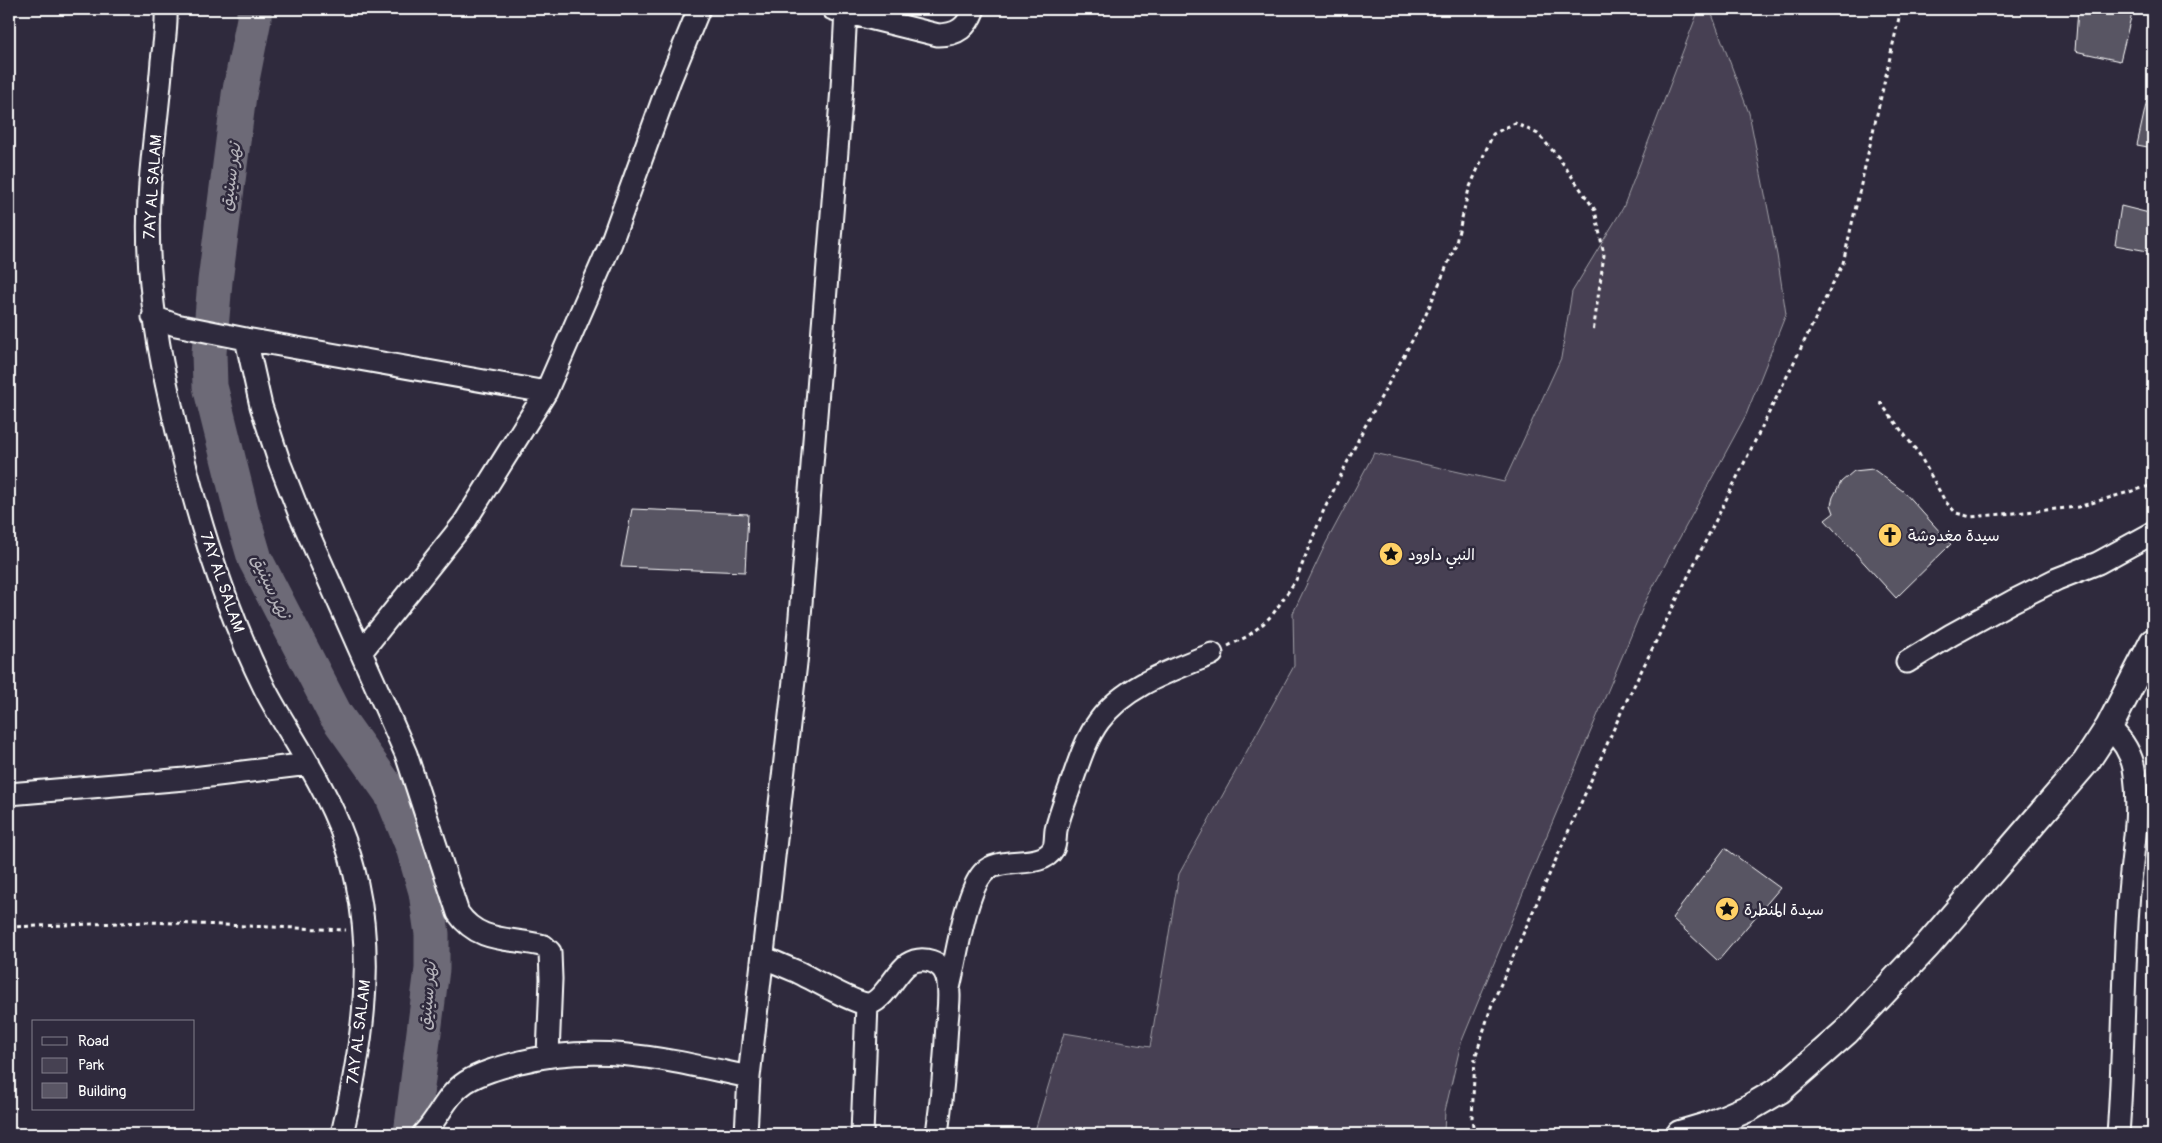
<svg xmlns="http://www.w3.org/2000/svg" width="2162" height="1143" viewBox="0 0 2162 1143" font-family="Pangolin,'Playpen Sans Arabic',sans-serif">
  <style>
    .green { fill: #464152; stroke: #a2a0a8 }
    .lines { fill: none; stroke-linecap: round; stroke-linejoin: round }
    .river { stroke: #6d6a77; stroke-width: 35 }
    .building { fill: #595564; stroke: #fff }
    .minor-casing { stroke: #fff; stroke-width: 25 }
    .major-casing { stroke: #fff; stroke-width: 30 }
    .path { stroke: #fff; stroke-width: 3; stroke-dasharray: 4 4; stroke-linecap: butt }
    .minor { stroke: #2f2a3d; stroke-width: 21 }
    .major { stroke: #2f2a3d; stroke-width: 26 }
    .labels { text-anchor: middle; stroke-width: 5; stroke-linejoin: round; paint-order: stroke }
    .street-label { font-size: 16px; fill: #fff; stroke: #2f2a3d }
    .poi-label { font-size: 16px; fill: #fff; stroke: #2f2a3d; text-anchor: start }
    .water-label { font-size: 18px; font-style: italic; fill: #b6b4bb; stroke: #2f2a3d }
  </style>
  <rect width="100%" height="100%" fill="#2f2a3d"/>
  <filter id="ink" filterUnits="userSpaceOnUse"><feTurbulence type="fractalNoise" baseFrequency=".02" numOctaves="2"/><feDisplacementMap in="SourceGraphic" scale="10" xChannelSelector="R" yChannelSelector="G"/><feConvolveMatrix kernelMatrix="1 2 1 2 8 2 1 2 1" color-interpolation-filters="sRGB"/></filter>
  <g filter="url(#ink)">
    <path class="green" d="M1699,9h11l39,104 28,142 9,59 -40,101 -100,185 -104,247 -81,196 -16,68 -1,23h-410l30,-101 86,14 29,-173 115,-208 -1,-53 33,-70 48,-90 130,29 57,-124 11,-66 51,-84z"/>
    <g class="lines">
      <path class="river" d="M254,9v10l-15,76 -24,186 -6,72 1,33 33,132 12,41 80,155 56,79 22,54 13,45 6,42v35l-21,165"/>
    </g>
    <path class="building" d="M2078,9h55l-13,52 -45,-10z
      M2147,100l6,1v47l-16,-3z
      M2121,206l32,8v38l-38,-7z
      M1873,469l30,22 48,53 -55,54 -71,-78 9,-7 -3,-8 2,-8 8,-15 13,-11z
      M632,509l116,5 -3,58 -124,-5z
      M1725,848l55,40 -62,73 -46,-43z"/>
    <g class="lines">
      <g class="minor-casing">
        <path id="minor" d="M166,9c1,17 -2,35 -4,52 -3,41 -9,82 -12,123 -6,75 4,148 21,221 21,96 50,195 94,284 13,26 30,50 44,76 21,36 40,78 48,119 18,83 4,169 -15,250
          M833,9l105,26c20,0 29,-8 36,-26
          M153,317l23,8 70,14 300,53
          M246,339l15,67 19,58 20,51 106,239 52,159c21,31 53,24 86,33l6,6 1,27 -3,76
          M362,651l102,-128 82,-131 65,-149 59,-163 29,-71
          M1907,662l44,-27 62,-34 44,-22 41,-16 55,-30
          M2109,727c14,13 24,28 26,48 6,43 -5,89 -7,132 -5,76 -4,152 -10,227
          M9,794l176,-15 124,-15
          M763,957c11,5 23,10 35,15 14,7 56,31 69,32 15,0 29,-32 41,-40 14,-9 35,-3 39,14 4,15 1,31 0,46 -2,37 -5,73 -10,110
          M949,988c7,-28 16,-95 34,-115 16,-18 58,-3 70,-24 3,-5 2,-13 3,-19 3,-14 9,-29 14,-43 8,-22 15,-47 29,-66 26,-36 74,-51 113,-67
          M423,1134c16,-16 23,-39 43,-52 16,-10 36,-15 54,-20 82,-20 148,-2 229,15
          M746,1134l3,-57 48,-423 45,-566 4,-79
          M862,1134l5,-130"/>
      </g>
      <g class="major-casing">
        <path id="major" d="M1680,1134l27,-8 42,-18 31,-18 66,-58 82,-87 158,-183 23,-35 44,-85"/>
      </g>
      <path class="path" d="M1880,402l39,52 26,47 11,12 15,4 107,-10 75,-22
        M1228,646l20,-10 16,-13 9,-9 23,-34 27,-68 40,-82 61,-111 31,-72 14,-58 24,-55 22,-11 23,11 21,24 36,52 9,45 -11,78
        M9,927l139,-5 198,8
        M1474,1134l-2,-16 3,-60 17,-54 131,-296 220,-445 58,-254"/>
      <use href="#minor" class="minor"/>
      <use href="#major" class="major"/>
    </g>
  </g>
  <defs>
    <g id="church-disc" transform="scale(1.25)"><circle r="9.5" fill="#ffd166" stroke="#2f2a3d"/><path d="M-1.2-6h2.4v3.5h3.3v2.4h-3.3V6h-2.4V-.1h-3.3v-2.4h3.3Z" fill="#111"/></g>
    <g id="sight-disc" transform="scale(1.25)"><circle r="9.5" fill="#ffd166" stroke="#2f2a3d"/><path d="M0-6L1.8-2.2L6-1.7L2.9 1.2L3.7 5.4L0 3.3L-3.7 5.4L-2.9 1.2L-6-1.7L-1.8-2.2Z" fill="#111"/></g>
  </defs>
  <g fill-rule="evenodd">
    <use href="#church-disc" x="1890" y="535"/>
    <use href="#sight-disc" x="1391" y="554"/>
    <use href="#sight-disc" x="1727" y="909"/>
  </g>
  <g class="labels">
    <g class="street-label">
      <text transform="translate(152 187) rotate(-86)" y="6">7AY AL SALAM</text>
      <text transform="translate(223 582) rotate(71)" y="6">7AY AL SALAM</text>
      <text transform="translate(358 1032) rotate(-83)" y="6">7AY AL SALAM</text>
    </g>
    <g class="poi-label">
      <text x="1908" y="541">سيدة مغدوشة</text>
      <text x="1408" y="560">النبي داوود</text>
      <text x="1744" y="915">سيدة المنطرة</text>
    </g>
    <g class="water-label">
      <text transform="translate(230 177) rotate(-82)" y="6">نهر سينيق</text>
      <text transform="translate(271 586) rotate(65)" y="6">نهر سينيق</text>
      <text transform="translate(427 996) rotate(-85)" y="6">نهر سينيق</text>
    </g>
  </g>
  <rect width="2162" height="1143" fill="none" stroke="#2f2a3d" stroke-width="30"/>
  <rect x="15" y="15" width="2132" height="1113" fill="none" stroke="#fff" stroke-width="2" filter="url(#ink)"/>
  <rect x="32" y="1020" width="162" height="90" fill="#2f2a3d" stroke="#827f8b"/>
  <rect x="42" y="1037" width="25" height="8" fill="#2f2a3d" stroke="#827f8b"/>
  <text x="78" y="1046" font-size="15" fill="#ffffff">Road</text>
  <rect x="42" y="1058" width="25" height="15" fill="#464152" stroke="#827f8b"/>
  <text x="78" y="1070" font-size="15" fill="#ffffff">Park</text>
  <rect x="42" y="1083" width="25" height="15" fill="#595564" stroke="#827f8b"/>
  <text x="78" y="1096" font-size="15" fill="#ffffff">Building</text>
</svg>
